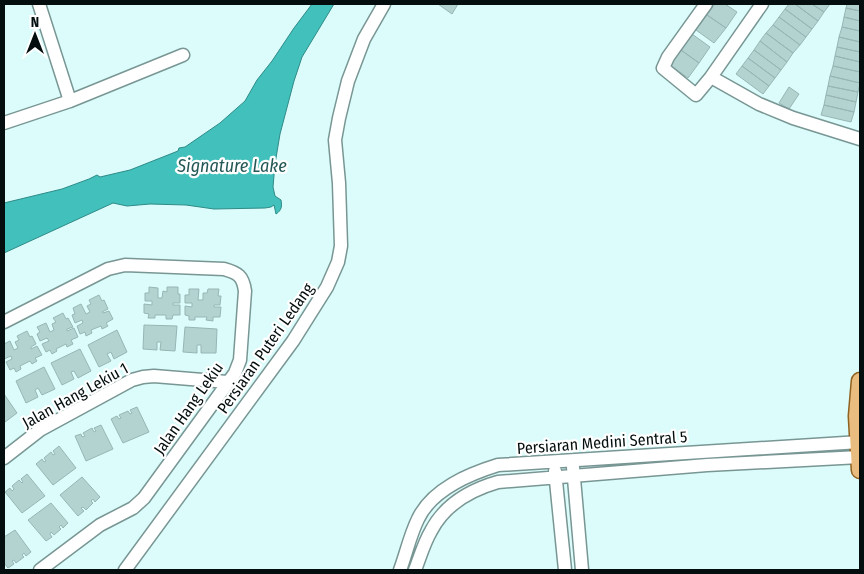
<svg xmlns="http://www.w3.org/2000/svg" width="864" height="574" viewBox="0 0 864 574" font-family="'Fira Sans Condensed',sans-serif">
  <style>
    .water { fill: #41c0bc; stroke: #2f8b88 }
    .building { fill: #b3d3d1; stroke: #97b5b4 }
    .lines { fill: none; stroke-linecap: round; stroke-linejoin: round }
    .minor-casing { stroke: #789694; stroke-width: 15 }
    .major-casing { stroke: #8f6222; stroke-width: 19 }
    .minor { stroke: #fff; stroke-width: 12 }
    .major { stroke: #e9bc80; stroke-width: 16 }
    .labels { text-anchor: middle; stroke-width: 4.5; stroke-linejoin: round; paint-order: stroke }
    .street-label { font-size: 16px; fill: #040e0e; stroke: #fff }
    .water-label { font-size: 18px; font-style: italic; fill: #245856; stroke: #fff }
  </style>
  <rect width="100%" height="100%" fill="#dbfcfa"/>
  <path class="water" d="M312,4h22l-32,53 -8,24 -14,53 -5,30 -2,23 2,9 6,4c1,6 1,10 -5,14l-2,-9 -3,2 -6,1 -51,1 -28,-4 -36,-1 -23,2 -14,-3 -109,50v-50l58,-14 27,-10 8,-4 3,2 30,-7 48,-19 1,-3 6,-1 35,-24 25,-22 12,-21 15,-19 22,-33z"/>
  <path class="building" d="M438,4h20l-6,10z
    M715,4h10l12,8 -11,16 -19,-13z
    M789,4h6l23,17 -6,8 -27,-20z
    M795,4h17l12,8 -6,9z
    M812,4h18l-6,8z
    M847,4h13v7l-14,-3z
    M846,8l14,3v10l-16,-4z
    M785,9l27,20 -6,8 -27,-20z
    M707,15l19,13 -12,15 -18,-13z
    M779,17l27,20 -6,8 -27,-20z
    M844,17l16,4v10l-18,-4z
    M773,25l27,20 -7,8 -27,-20z
    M842,27l18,4v11l-21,-5z
    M766,33l27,20 -6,9 -27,-21z
    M692,34l18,13 -11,16 -18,-13z
    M839,37l21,5v10l-23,-5z
    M760,41l27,21 -6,8 -27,-20z
    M837,47l23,5v10l-25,-6z
    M681,50l18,13 -11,15 -18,-13z
    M754,50l27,20 -6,8 -27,-20z
    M835,56l25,6v10l-27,-6z
    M748,58l27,20 -6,8 -27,-20z
    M742,66l27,20 -6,8 -27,-20z
    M833,66l27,6v11l-30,-7z
    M830,76l30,7 -2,9 -30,-6z
    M828,86l30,6 -2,10 -30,-7z
    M789,87l10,7 -10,15 -10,-6z
    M826,95l30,7 -2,10 -30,-7z
    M824,105l30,7 -3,10 -30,-7z
    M149,287l9,1v10h4l1,-7 4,1v-5h11v7h2v9h-7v2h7v10h-7l-1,4h-6v-4h-11v3h-7l1,-4 -5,-1v-9l8,1v-4h-7v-8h4z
    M189,289h10l-1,11h5v-7h4l1,-4h11l-1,7h3l-1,9h-6v2h7l-1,10h-7v4l-7,-1 1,-3h-12v3h-6v-4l-4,-1v-9l7,1v-4h-7v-8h4z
    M99,295l3,6 2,-1 4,9 -6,3 1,1 6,-2 4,8 -7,4 2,3 -6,3 -1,-3 -10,4 1,3 -6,3 -1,-4 -5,2 -3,-8 6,-3 -1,-3 -7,3 -3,-8 3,-1 -2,-6 8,-4 5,10 4,-2 -3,-6 4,-2 -2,-4z
    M63,313l3,6 2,-1 5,9 -6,2v2l7,-3 4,9 -7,3 2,4 -6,3 -1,-3 -10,5 1,2 -5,3 -2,-4 -4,2 -4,-8 7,-3 -2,-3 -7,3 -3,-7 3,-2 -3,-5 9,-4 4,9 4,-2 -2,-6 4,-2 -3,-4z
    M144,325l33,1 -2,25 -15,-1 1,-8h-4v8l-14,-1z
    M185,327l32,2 -1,24h-15v-8h-4v8l-14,-1z
    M117,330l10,22 -13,7 -3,-7 -4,2 4,7 -12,6 -11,-22z
    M27,331l3,6 2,-1 4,8 -5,3v2l6,-3 5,9 -7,3 2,3 -5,3 -2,-3 -10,5 1,3 -5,3 -2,-4 -4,2 -4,-8 6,-3 -1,-3 -7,3v-15l6,-3 4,9 4,-2 -3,-6 4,-2 -2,-4z
    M80,349l11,22 -13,7 -4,-7 -3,1 3,7 -12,6 -11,-22z
    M44,367l11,22 -13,6 -4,-7 -3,2 3,7 -12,6 -10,-22z
    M4,394l13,19 -12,9 -1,-2z
    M137,407l12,25 -26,11 -12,-24 6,-3 2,3 2,-1 -2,-3 9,-4 2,3 2,-1 -2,-3z
    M101,425l12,24 -27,12 -11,-25 6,-2 1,3 3,-1 -2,-3 9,-5 2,4 2,-1 -2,-3z
    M59,446l17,22 -23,17 -17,-21 6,-5 2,3 2,-1 -2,-3 7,-6 2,3 2,-1 -2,-3z
    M27,474l18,22 -23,17 -17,-21 5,-4 2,3 2,-2 -2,-3 7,-6 3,3 1,-1 -2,-3z
    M82,477l18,20 -5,5 -2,-3 -2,2 2,2 -7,7 -3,-3 -2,1 3,3 -6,5 -18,-21z
    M51,503l17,20 -5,5 -2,-3 -2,2 2,2 -7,6 -3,-3 -1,2 2,3 -6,4 -18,-21z
    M15,530l16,22 -5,4 -2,-3 -2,2 2,2 -8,6 -2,-3 -2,1 2,3 -6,4 -4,-5v-26z"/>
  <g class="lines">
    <g class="minor-casing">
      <path id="minor" d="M39,4l31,97
        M706,4l-38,53 -5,11 33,27 15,-18 51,-73
        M711,77l48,27 34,14 67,21
        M4,123l66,-22 113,-46
        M4,322l104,-53 17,-4 99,4c14,4 19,7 21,22l-5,69 -5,13 -91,125 -11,10 -33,17 -60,45
        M4,458l36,-28 92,-50 11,-3 11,-1 73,6
        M573,467l9,103
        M555,471l10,99
        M125,570l168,-229 34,-54 11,-25 3,-16 -2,-63 -4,-43 4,-22 9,-37 16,-42 20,-35
        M400,570c6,-16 10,-35 18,-51 14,-30 51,-45 80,-54l362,-23
        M415,570c5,-13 9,-27 16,-39 14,-27 39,-41 67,-49l209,-17 153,-8"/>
    </g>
    <g class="major-casing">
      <path id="major" d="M860,381l-3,35 3,54"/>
    </g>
    <use href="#minor" class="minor"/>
    <use href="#major" class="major"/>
  </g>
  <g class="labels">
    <g class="street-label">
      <text transform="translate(265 348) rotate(-55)" y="6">Persiaran Puteri Ledang</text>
      <text transform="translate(75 395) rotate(-29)" y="6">Jalan Hang Lekiu 1</text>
      <text transform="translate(188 408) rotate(-55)" y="6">Jalan Hang Lekiu</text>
      <text transform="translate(602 442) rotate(-4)" y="6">Persiaran Medini Sentral 5</text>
    </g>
    <g class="water-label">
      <text x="232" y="172">Signature Lake</text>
    </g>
  </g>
  <rect width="864" height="574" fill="none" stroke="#040e0e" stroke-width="10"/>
  <g transform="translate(35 35)" stroke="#ffffff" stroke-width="4" paint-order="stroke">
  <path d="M0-4L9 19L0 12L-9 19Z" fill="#040e0e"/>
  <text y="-8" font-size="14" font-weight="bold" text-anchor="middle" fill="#040e0e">N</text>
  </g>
</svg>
